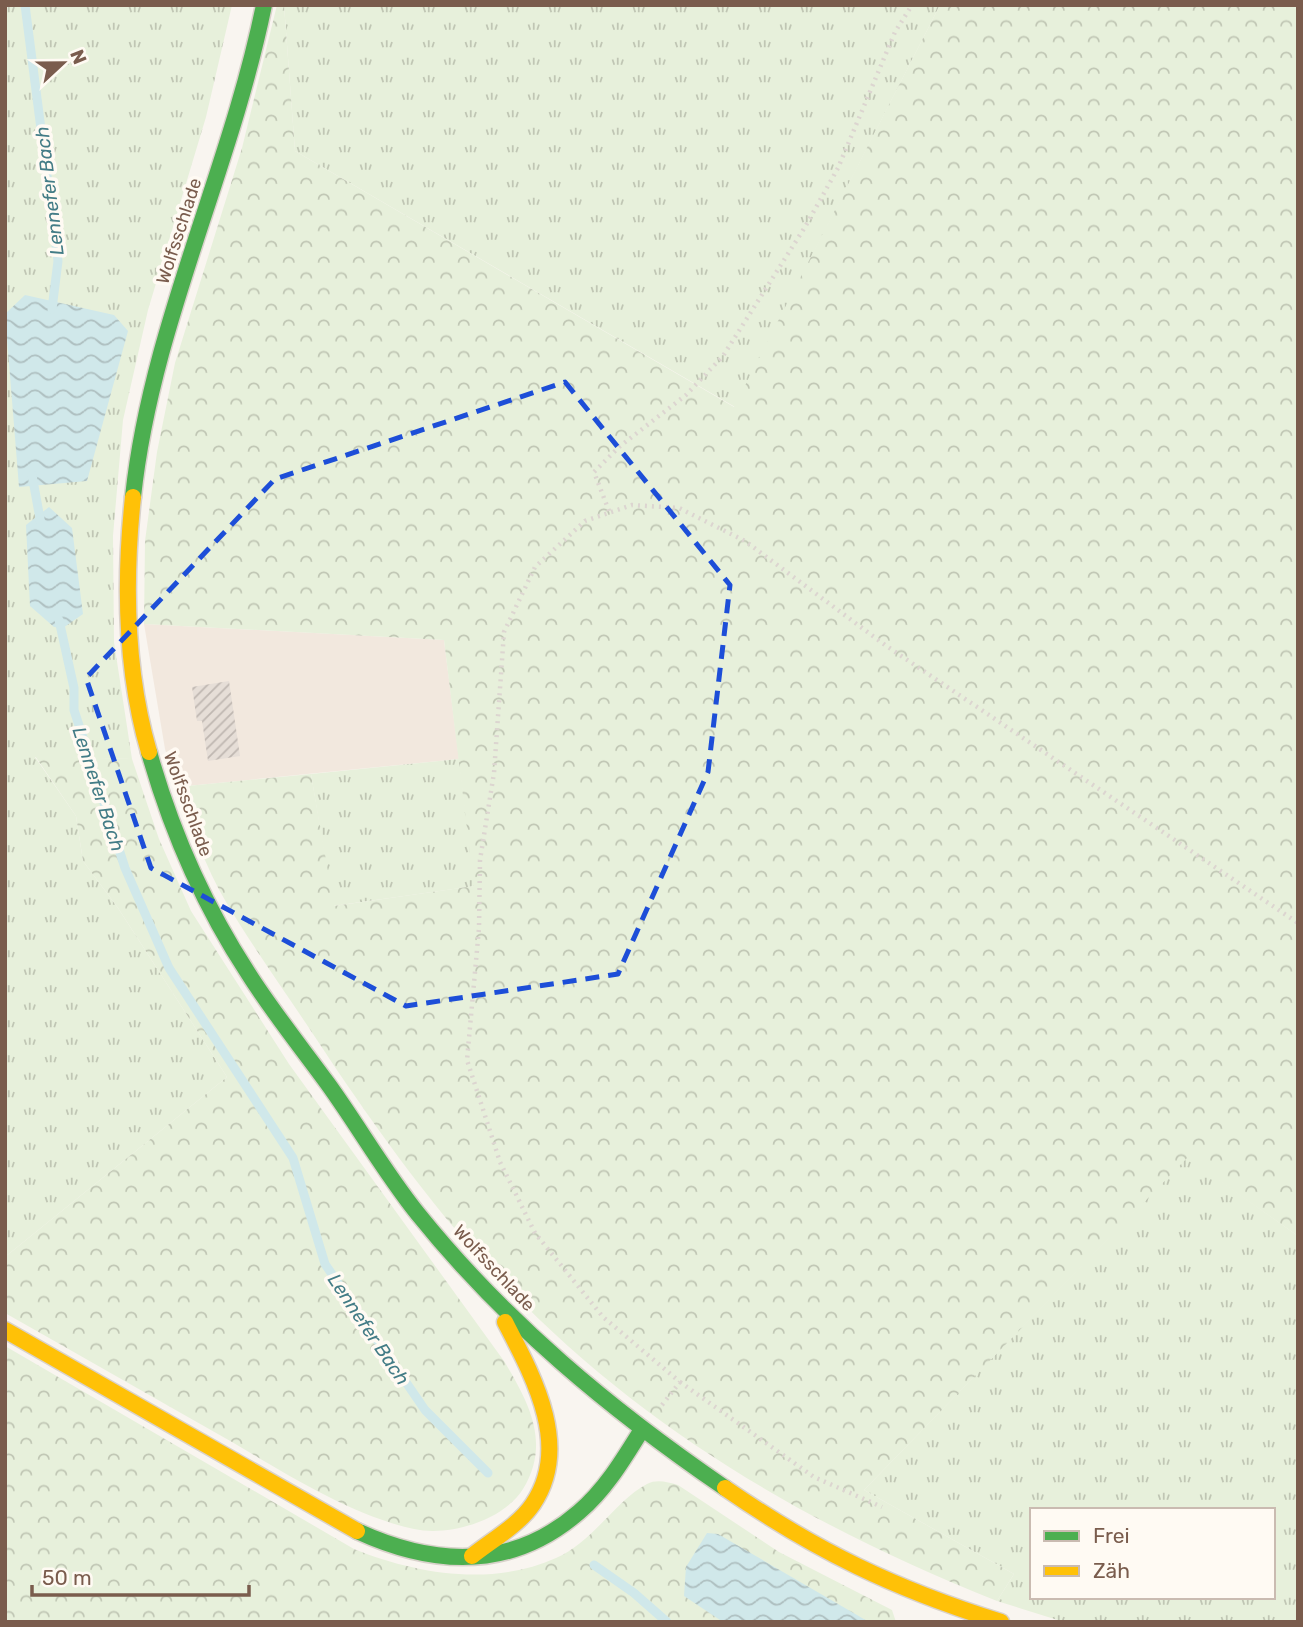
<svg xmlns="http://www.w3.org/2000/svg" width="1303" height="1627" viewBox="0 0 1303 1627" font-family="Rubik,sans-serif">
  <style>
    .residential { fill: #f2e8de }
    .grass { fill: url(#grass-tufts); fill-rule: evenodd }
    .forest { fill: url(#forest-crowns) }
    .water { fill: url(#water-waves) }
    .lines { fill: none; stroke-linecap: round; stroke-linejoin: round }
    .stream { stroke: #d0e8ea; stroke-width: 9 }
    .building { fill: url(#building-hatch) }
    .fast-casing { stroke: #d9d2cb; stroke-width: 19 }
    .slow-casing { stroke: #d9d2cb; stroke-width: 19 }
    .path { stroke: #dcd5d0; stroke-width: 4.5; stroke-dasharray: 2 5; stroke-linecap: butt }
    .fast { stroke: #4caf50; stroke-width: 16 }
    .slow { stroke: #ffc107; stroke-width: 16 }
    .marked { fill: none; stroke: #1d4ed8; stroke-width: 5; stroke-dasharray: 14 9; stroke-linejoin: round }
    .labels { text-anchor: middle; stroke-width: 7; stroke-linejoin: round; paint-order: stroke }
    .street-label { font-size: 18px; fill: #7a5c4d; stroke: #fffaf3 }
    .water-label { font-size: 19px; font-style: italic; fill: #437c86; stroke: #fffaf3 }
  </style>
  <defs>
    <pattern id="grass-tufts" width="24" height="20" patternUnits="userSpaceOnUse" patternTransform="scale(1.75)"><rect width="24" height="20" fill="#e7f0db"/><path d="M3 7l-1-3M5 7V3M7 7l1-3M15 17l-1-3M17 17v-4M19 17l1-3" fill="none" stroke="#c0c6b4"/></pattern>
    <pattern id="forest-crowns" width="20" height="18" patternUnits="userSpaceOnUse" patternTransform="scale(1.75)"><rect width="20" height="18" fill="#e7f0db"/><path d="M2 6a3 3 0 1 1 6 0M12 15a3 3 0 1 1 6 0" fill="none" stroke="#c0c6b4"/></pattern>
    <pattern id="water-waves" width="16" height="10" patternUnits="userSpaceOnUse" patternTransform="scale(1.75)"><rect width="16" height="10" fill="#d0e8ea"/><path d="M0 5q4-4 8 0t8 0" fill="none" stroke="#aebfc0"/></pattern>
    <pattern id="building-hatch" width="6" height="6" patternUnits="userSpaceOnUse" patternTransform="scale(1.75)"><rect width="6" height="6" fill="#e6ded7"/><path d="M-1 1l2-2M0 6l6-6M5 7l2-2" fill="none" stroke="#bfb7b1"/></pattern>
  </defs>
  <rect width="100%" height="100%" fill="#f9f5f0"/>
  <path class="residential" d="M144,624l300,16 15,119 -282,28 -12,-38z"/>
  <path class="grass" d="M5,5h227l-26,112 -58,193 -25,110 -10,116 1,106 18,117 -97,-2 41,59 7,45 35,47 109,169 -222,180z
    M284,5h656l-205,402 -440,-256z
    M459,759l16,127 -142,20 -22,-132z
    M1187,1157l111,79v386h-234l-67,-21 17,-27 -150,-84zM1032,1510h241v87h-241z"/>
  <path class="forest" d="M277,5h7l11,146 439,256 206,-402h358v1231l-111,-78 -323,332 150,84 -17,27c-183,-73 -351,-169 -489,-313 -73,-76 -135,-163 -193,-251 -29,-44 -61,-88 -89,-135 -21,-35 -34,-76 -49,-115l134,-13 23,132 140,-20 -30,-246 -300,-16 1,-83 12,-89 18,-89 67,-215z
    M35,756l97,3 27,80 32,72 98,153 215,297c25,42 47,82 19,128 -19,31 -74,48 -109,40 -62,-13 -128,-55 -182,-87 -76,-43 -151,-86 -227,-129v-56l222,-180 -109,-169 -35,-47 -7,-45z
    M5,1346l349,203c62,25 138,38 202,9 37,-16 60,-58 91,-74 10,-5 20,-2 31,1l101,67 113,58 4,12h-891z"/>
  <path class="water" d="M25,295l89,20 14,16 -41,150 -68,6 -14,-173z
    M49,507l23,21 11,86 -20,14 -9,-1 -24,-21 -4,-81z
    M707,1533l11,1 151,88h-146l-39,-26 2,-29z"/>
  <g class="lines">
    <path class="stream" d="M25,5l33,256 -6,48
      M32,475l9,49
      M59,620l15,68v22l51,158 44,100 124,190 32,106 100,146 63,63
      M594,1565l40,28 33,29"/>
  </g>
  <path class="building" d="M229,681l11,75 -32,5 -6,-40h-5l-5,-34z"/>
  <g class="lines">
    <g class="fast-casing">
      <path id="fast" d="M133,497c18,-170 97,-325 131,-492
        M149,752c22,78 54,152 99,221 24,38 53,74 80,111 31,43 57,89 90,130 87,108 193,196 307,274
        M357,1531c76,35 154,40 222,-19 26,-22 44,-52 62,-81"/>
    </g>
    <g class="slow-casing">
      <path id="slow" d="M133,497c-9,85 -8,173 16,255
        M5,1330l352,201
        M725,1488c91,63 170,101 276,134
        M472,1556c20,-16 47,-31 61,-52 39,-58 0,-128 -28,-182"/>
    </g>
    <path class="path" d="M609,511l-15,-39 25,-25 67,-52 37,-39 82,-129 33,-59 57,-136 17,-27
      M680,1382l134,95 68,30
      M662,1405l18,-23 -77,-65 -68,-84 -35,-71 -33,-102 12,-132 1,-68 14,-87 10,-141 31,-65 50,-46 47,-16 47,3 66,33 140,104 413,278"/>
    <use href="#fast" class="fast"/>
    <use href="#slow" class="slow"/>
  </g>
  <path class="marked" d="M565,382l165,203 -22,187 -90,202 -212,32 -255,-138 -65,-190 189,-199z"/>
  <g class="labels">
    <g class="street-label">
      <text transform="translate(179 231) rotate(-72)" y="6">Wolfsschlade</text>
      <text transform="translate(188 804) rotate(70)" y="6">Wolfsschlade</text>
      <text transform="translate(494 1268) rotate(47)" y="6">Wolfsschlade</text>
    </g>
    <g class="water-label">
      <text transform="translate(49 191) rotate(-97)" y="7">Lennefer Bach</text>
      <text transform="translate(99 789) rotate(72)" y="7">Lennefer Bach</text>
      <text transform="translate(369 1329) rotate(56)" y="7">Lennefer Bach</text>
    </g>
  </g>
  <rect width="1303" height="1627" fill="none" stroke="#7a5c4d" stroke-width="14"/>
  <rect x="1030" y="1508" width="245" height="91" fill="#fffaf3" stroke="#cabbb1" stroke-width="2"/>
  <rect x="1044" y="1531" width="35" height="10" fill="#4caf50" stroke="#cabbb1" stroke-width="2"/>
  <text x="1093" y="1543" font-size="21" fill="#7a5c4d">Frei</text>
  <rect x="1044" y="1566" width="35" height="10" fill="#ffc107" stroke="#cabbb1" stroke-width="2"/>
  <text x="1093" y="1578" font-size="21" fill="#7a5c4d">Zäh</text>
  <g transform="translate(63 63) rotate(68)" stroke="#fffaf3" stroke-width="5" paint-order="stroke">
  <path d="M0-5L12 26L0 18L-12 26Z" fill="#7a5c4d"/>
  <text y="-10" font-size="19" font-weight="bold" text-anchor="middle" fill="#7a5c4d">N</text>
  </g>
  <path d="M32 1585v10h217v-10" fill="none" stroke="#7a5c4d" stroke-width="3.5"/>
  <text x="42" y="1585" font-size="21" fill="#7a5c4d" stroke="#fffaf3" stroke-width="5" paint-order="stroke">50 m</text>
</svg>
